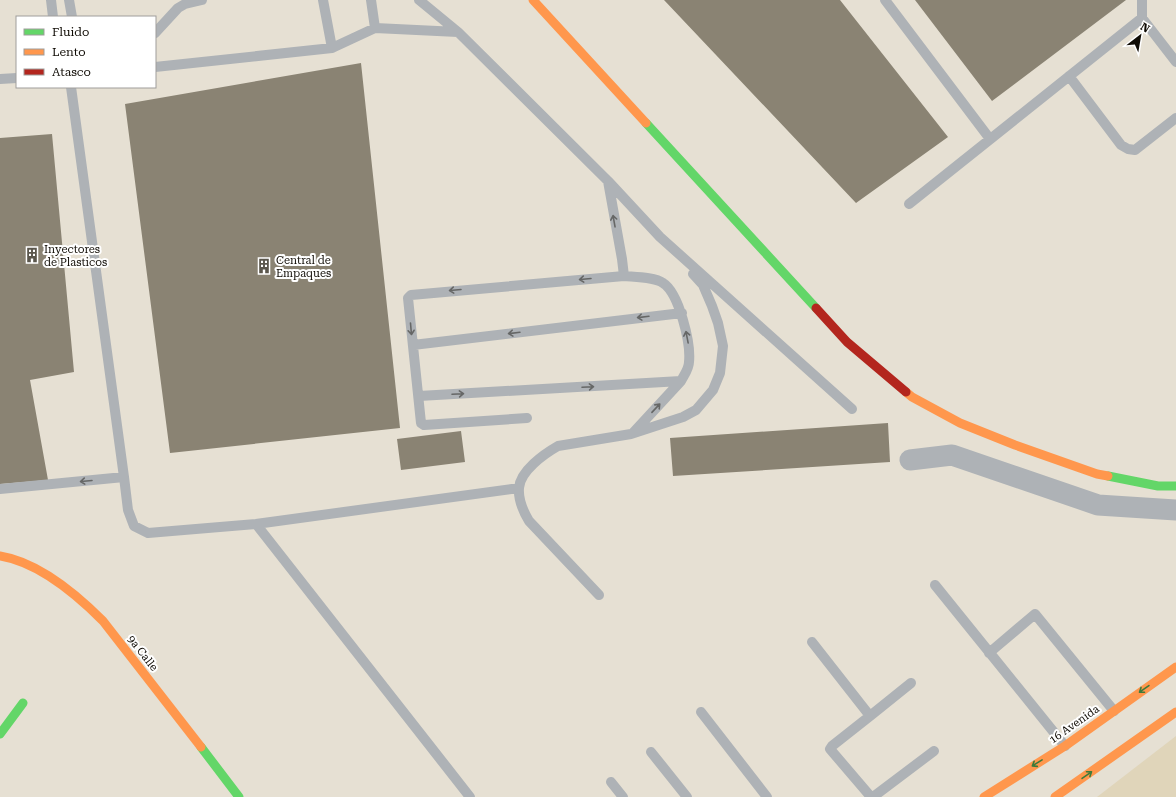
<svg xmlns="http://www.w3.org/2000/svg" width="1176" height="797" viewBox="0 0 1176 797" font-family="'Roboto Serif',serif">
  <style>
    .green { fill: #e0d5ba }
    .building { fill: #8a8373 }
    .lines { fill: none; stroke-linecap: round; stroke-linejoin: round }
    .lane { stroke: #aeb2b6; stroke-width: 10 }
    .street { stroke: #aeb2b6; stroke-width: 21 }
    .fast { stroke: #63d668; stroke-width: 9 }
    .slow { stroke: #ff974d; stroke-width: 9 }
    .jam { stroke: #b3261e; stroke-width: 9 }
    .oneway { stroke: #666766 }
    .oneway2 { stroke: #3d7b3b }
    .labels { text-anchor: middle; stroke-width: 4; stroke-linejoin: round; paint-order: stroke }
    .poi-label { font-size: 11px; fill: #0f0b04; stroke: #fff; text-anchor: start }
    .street-label { font-size: 11px; fill: #0f0b04; stroke: #fff }
  </style>
  <rect width="100%" height="100%" fill="#e6e0d3"/>
  <path class="green" d="M1176,736v61h-79z"/>
  <path class="building" d="M664,0h176l108,137 -92,66z
    M915,0h211l-134,101z
    M361,63l39,365 -230,25 -45,-349z
    M52,134l22,238 -44,8 18,100 -48,4v-346z
    M888,423l2,39 -217,14 -3,-38z
    M461,431l4,31 -64,8 -4,-31z"/>
  <g class="lines">
    <path class="lane" d="M51,0l2,17
      M69,0l3,17
      M323,0l9,48 43,-20
      M371,0l4,28 83,4 150,149 52,56 192,172
      M419,0l39,32
      M885,0l105,139
      M1142,18l34,44
      M155,33l23,-25 7,-4 17,-4
      M155,67l177,-19
      M1069,76l52,69 7,4 7,1 41,-32
      M0,79l17,-1
      M71,87l53,390 4,33 6,16 14,7 108,-9 263,-36
      M608,181l14,78 2,17
      M909,204l233,-186v-18
      M413,345l269,-32
      M419,396l262,-15c3,-6 8,-12 8,-19 2,-19 -10,-69 -26,-79 -8,-6 -29,-6 -39,-7l-213,19 -3,3 13,125 3,2 103,-7
      M633,433l48,-52
      M0,489l124,-12
      M256,524l214,273
      M935,585l130,161
      M599,595l-70,-74c-6,-10 -11,-21 -10,-33 1,-17 25,-34 39,-42l73,-12 52,-17 13,-7 17,-20 7,-17 3,-27 -5,-23 -6,-17 -9,-21 -10,-11
      M812,642l58,74 -38,30 -2,3 41,48
      M989,653l46,-39 79,97
      M701,712l66,85
      M870,716l41,-33
      M651,752l36,45
      M611,782l12,15
      M873,797l61,-46"/>
    <path class="street" d="M910,460l42,-5 146,50 78,5"/>
    <path class="fast" d="M646,123l170,185
      M1108,476l50,10h18
      M0,734l23,-31
      M201,747l38,50"/>
    <path class="slow" d="M533,0l113,123
      M906,392l6,5 48,26 55,22 82,29 11,2
      M0,556c38,6 77,39 103,65l98,126
      M984,797l81,-51 111,-79
      M1055,797l121,-85"/>
    <path class="jam" d="M816,308l31,34 59,50"/>
  </g>
  <defs><path id="oneway-shaft" d="M-6 0H5M1.5-3L5.5 0L1.5 3" fill="none" stroke-width="1.6" stroke-linecap="round" stroke-linejoin="round"/></defs>
  <g class="oneway">
    <use href="#oneway-shaft" transform="translate(614 221) rotate(-100)"/>
    <use href="#oneway-shaft" transform="translate(585 279) rotate(175)"/>
    <use href="#oneway-shaft" transform="translate(455 290) rotate(175)"/>
    <use href="#oneway-shaft" transform="translate(643 317) rotate(173)"/>
    <use href="#oneway-shaft" transform="translate(411 329) rotate(85)"/>
    <use href="#oneway-shaft" transform="translate(514 333) rotate(173)"/>
    <use href="#oneway-shaft" transform="translate(687 337) rotate(-101)"/>
    <use href="#oneway-shaft" transform="translate(588 387) rotate(-3)"/>
    <use href="#oneway-shaft" transform="translate(458 394) rotate(-3)"/>
    <use href="#oneway-shaft" transform="translate(656 408) rotate(-47)"/>
    <use href="#oneway-shaft" transform="translate(86 481) rotate(175)"/>
  </g>
  <g class="oneway2">
    <use href="#oneway-shaft" transform="translate(1144 689) rotate(145)"/>
    <use href="#oneway-shaft" transform="translate(1037 763) rotate(148)"/>
    <use href="#oneway-shaft" transform="translate(1087 775) rotate(-35)"/>
  </g>
  <defs>
    <g id="building-bare" transform="scale(1.2)"><path d="M-4-6H4V6H1V3H-1V6H-4ZM-2.5-4.3h1.7v1.8h-1.7ZM.8-4.3h1.7v1.8H.8ZM-2.5-1h1.7V.8h-1.7ZM.8-1h1.7V.8H.8Z" fill="#5a564c" stroke="#fff" stroke-width="2.5" paint-order="stroke"/></g>
  </defs>
  <g fill-rule="evenodd">
    <use href="#building-bare" x="32" y="255"/>
    <use href="#building-bare" x="264" y="266"/>
  </g>
  <g class="labels">
    <g class="poi-label">
      <text x="44" y="253">Inyectores<tspan x="44" dy="13">de Plasticos</tspan></text>
      <text x="276" y="264">Central de<tspan x="276" dy="13">Empaques</tspan></text>
    </g>
    <g class="street-label">
      <text transform="translate(143 653) rotate(52)" y="4">9a Calle</text>
      <text transform="translate(1074 724) rotate(-35)" y="4">16 Avenida</text>
    </g>
  </g>
  <rect x="16" y="16" width="140" height="72" fill="#ffffff" stroke="#9f9d9b"/>
  <rect x="24" y="29" width="20" height="6" fill="#63d668" stroke="#9f9d9b"/>
  <text x="52" y="36" font-size="12" fill="#0f0b04">Fluido</text>
  <rect x="24" y="49" width="20" height="6" fill="#ff974d" stroke="#9f9d9b"/>
  <text x="52" y="56" font-size="12" fill="#0f0b04">Lento</text>
  <rect x="24" y="69" width="20" height="6" fill="#b3261e" stroke="#9f9d9b"/>
  <text x="52" y="76" font-size="12" fill="#0f0b04">Atasco</text>
  <g transform="translate(1140 36) rotate(31)" stroke="#ffffff" stroke-width="3" paint-order="stroke">
  <path d="M0-3L7 15L0 10L-7 15Z" fill="#0f0b04"/>
  <text y="-6" font-size="11" font-weight="bold" text-anchor="middle" fill="#0f0b04">N</text>
  </g>
</svg>
